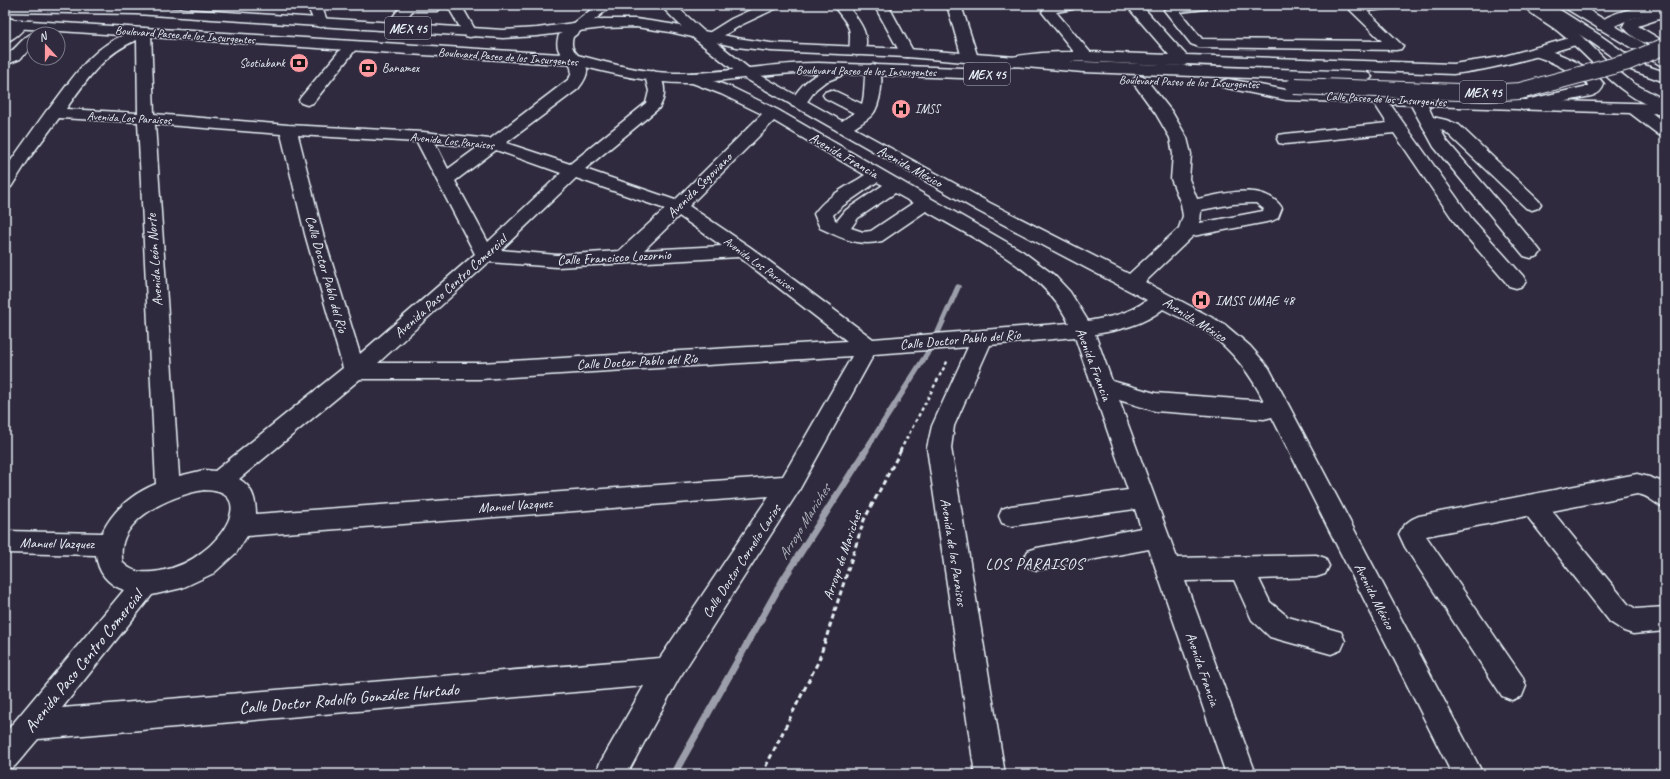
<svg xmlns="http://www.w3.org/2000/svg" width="1670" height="779" viewBox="0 0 1670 779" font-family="Caveat,sans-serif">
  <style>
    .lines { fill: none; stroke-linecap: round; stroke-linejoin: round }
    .stream-far1 { stroke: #9c9fab; stroke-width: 5.5 }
    .stream { stroke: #9c9fab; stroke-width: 7 }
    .minor-casing { stroke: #e8f1f8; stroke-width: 3 }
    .major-casing { stroke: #e8f1f8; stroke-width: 3 }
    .path-far1 { stroke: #e8f1f8; stroke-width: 2.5; stroke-dasharray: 3.5 3; stroke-linecap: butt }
    .path { stroke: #e8f1f8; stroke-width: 3; stroke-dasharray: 5 3.5; stroke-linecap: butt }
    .minor { fill: #2f2a3d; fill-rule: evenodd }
    .major { fill: #2f2a3d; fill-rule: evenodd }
    .major-bridge-casing { stroke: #e8f1f8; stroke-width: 18; stroke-linecap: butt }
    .major-bridge { stroke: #2f2a3d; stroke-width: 16 }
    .labels { text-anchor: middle; stroke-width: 3; stroke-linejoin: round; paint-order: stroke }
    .far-street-label { font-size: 12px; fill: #e8f1f8; stroke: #2f2a3d }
    .far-poi-label { font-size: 12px; fill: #e8f1f8; stroke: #2f2a3d; text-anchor: start }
    .shield { fill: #2f2a3d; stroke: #b0b5c0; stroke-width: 1 }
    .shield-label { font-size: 13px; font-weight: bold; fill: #e8f1f8 }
    .street-label { font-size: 14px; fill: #e8f1f8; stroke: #2f2a3d }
    .poi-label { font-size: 14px; fill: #e8f1f8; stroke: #2f2a3d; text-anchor: start }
    .water-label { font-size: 15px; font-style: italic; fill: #afb4be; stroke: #2f2a3d }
    .quarter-label { font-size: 16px; letter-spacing: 1px; fill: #e8f1f8; stroke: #2f2a3d }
    .near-street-label { font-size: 17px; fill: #e8f1f8; stroke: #2f2a3d }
  </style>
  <rect width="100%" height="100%" fill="#2f2a3d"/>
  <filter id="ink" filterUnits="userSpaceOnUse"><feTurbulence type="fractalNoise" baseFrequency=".025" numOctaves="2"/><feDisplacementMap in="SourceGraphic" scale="8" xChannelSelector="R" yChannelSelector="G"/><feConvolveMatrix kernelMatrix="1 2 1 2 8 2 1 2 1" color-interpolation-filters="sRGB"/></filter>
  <g filter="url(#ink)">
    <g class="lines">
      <path class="stream-far1" d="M865,451l67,-105 26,-59"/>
      <path class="stream" d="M674,774l109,-194 83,-130"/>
      <g class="minor-casing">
        <path id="minor" d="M307,5h14l7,18 -2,3 -5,1 -5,-1z
          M402,5h35l2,3 -2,3h-25c-7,9 -13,22 -25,19l-2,-3z
          M447,5h14l16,28 -2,3 -5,1 -5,-1z
          M597,5h16l-40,32c-8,23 31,20 5,52l-72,54 64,21 76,-61 3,-12 -4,-15 3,-3 5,-2 5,2c8,11 8,24 1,35l-74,61 90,31 87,-86 -41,-20 -34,-13 -3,-3 3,-3 5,-2 5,2 36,13 45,22 244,141 32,24 16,17 18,29c22,-4 41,-7 59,-21l-169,-89 -237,-135 -50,-40 -31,-31h15l32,29 24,-15 30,-14h18l-2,3 -36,17 -26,16 36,29 91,51 12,-8 -29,-15 -2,-3 2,-3 6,-2 6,2 25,12c4,-11 1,-32 6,-38l5,-2 5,2c7,9 2,41 -6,49 -4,4 -12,9 -18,13l136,75 139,71 50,-46 4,-12 -2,-12 -10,-25 2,-25 -3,-16 -14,-24 -24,-33 3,-3 5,-2 5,2 27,34 15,26 4,16 -2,25 8,20c26,-5 67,-18 85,9l-4,10 -6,3 -79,15 -48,46 79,42 26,22 19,22 214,406h-31l-180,-357 -8,2 -109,-8 -36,-11 58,158 139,-3 9,3 4,8 -4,8 -9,3 -57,2 11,23 18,15 53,15 4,9 -4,9 -10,4 -61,-17 -18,-17 -18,-40 -49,1 71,193h-30l-77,-225 -112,21 -9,-3 -4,-8 4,-8 9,-3 104,-20 -6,-19 -124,17 -9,-3 -3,-7 3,-7 9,-3 117,-16 -53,-153 -85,8 -36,81 -3,22 54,326h-30l-48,-326 5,-22 36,-79 -94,7 -76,138 -120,188 -51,94h-31l4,-11 44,-77 -606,53 -23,27 -10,5v-38l119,-143c-17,-6 -26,-18 -28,-35l-91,-2v-22l97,2c11,-23 30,-39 54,-49l-18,-362 -79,-4 -29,39 -19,30 -6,1v-19l42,-59 2,-1c24,-31 41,-61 79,-76 8,-3 13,-6 21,-4l2,3 3,82 134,11 135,7 67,7 79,-60c11,-20 -19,-20 -10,-44zM137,40l1,73 -72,-4c20,-28 38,-56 71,-69zM774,121l91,54c-17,11 -40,22 -51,39l6,14c21,10 39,19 62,13l44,-30c42,24 101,52 130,91 5,6 9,14 13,21l-196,16 -123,-92 -61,-41zM155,124l126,10 24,100 38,134 -128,103 -11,-1 -25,6zM298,135l119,7 58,112 -115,100 -37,-120zM435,143l43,4 -30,22zM496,150l65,23 -73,69 -33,-61zM576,178l89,31 -46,42 -62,4 -56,-5zM877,182l6,3 -37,25 -9,11 -2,-1 -2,-5 8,-8zM895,193l18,10 -42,28 -8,1 -12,-4 7,-10zM1250,203h6l8,6 -1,2 -63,12 1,-13 32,-6zM679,216l43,30 -78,4zM739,257l108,84 -367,22h-102l111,-101 68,5zM1163,309c15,8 33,15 47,25 24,18 41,41 54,67l-109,-8 -43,-12 -17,-47c25,-4 48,-9 68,-25zM852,356l-69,120 -527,38c0,-14 -4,-28 -17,-35l121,-100h120zM204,490c50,1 21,46 -2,62 -12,10 -26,16 -42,19 -14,2 -26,3 -37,-8 -11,-43 49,-68 81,-73zM769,496l-109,162 -598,50 90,-113 30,-7 32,-15 22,-20 11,-17z
          M833,5h14c10,13 27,32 15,49l-5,1 -5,-1c-5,-6 0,-17 -3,-25 -3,-9 -11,-16 -16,-24z
          M874,5h14l26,48 -2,3 -5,1 -5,-1z
          M947,5h14l17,53 -3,3 -5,2 -5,-2 -3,-3z
          M1047,5h27l-1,4 -17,3 34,40 79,3 -43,-50h15l45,50 267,9 48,-7 76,-21 5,1 2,3 -2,3c-42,13 -85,26 -129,31l-266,-10 -4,2 -110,-5 -35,1 -29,5 -5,-2 -3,-3 3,-3c23,-6 46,-7 70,-7l-32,-40z
          M1170,5h46l-2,3 -34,4 22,27 180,2 -37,-36h51l-2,3 -27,3 36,35 -2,3 -5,1 -197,-3 -8,-3 -27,-34z
          M1535,5h17l49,31 40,28 24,8v10l-34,-12 -40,-28 -54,-34z
          M1650,5h15v5l-35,9 -22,10 -5,1 -5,-1 -2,-3c9,-13 40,-18 54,-21z
          M21,20l5,1 2,3c-5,7 -15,16 -23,18v-12l11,-9z
          M34,33l5,1h-5v11l-14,14 -15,6v-10c12,-5 17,-19 29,-22z
          M351,42l5,1 2,3 -2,3 -43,54 -6,2 -6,-2 -2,-3 2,-3 45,-54z
          M1228,79l58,11 237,10 142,4v10l-13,-1 13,10v13l-6,-1 -29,-22 -202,-7 5,11 13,3 13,5 79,75 3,4 -3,4 -6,2 -6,-2 -79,-75 -7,-4 7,12 91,107 3,4 -3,4 -7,2 -7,-2 -90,-109 -23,-42 -21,-1 82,115 51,57 3,5 -3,5 -7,2 -7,-2 -51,-59 -64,-94 -109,11 -6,-1 -2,-4 2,-4 6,-1 102,-11 -13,-20 -88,-3 -64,-13 -2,-3 2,-3z
          M1637,474l12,3 16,6v25c-11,-4 -16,-13 -28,-14l-85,17 76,93 8,5 29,-2v24l-32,3 -9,-3 -14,-9 -83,-106 -101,20 96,140 4,10 -4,10 -10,4 -10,-4 -97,-149 -6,-13c5,-10 10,-14 20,-18z"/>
      </g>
      <g class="major-casing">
        <path id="major" d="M5,5l131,1 367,24 34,-2 66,-9h33l34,5 67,14 34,5 136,6 176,13 281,10 5,2 3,3 -3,3 -5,2 -281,-10 -176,-15 -136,-6 -34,-4 -67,-15 -34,-5 -33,1 -66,8 -34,2 -367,-24 -131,-2z
          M1523,5h16l14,9 24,18 36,35 20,16 32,17v11c-46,-12 -70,-50 -105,-78 -10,-9 -30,-18 -37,-28z
          M1563,5h17l85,51v11l-5,-2 -95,-57z
          M1665,9v8l-27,9 20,12 2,3 -2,3c-12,3 -28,-8 -35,-18l3,-6z
          M5,17l10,3 562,35c33,8 65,18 98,18 48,1 95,-10 143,-10l172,6 5,2 3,3 -3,3 -5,2 -145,-5 -20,8 -9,7 -12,17 -6,2 -6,-2 -2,-3c8,-14 16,-24 31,-30 -44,-2 -87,8 -130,10 -40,1 -76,-9 -114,-18l-563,-37 -9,-2z
          M1536,48c21,3 55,18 68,36 -2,7 -6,10 -13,12l-68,14 -6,-2 -2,-3 2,-3 71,-16 -1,-3c-20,-13 -34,-22 -56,-28l-2,-3 2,-3z"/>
      </g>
      <path class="path-far1" d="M900,451l48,-91"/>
      <path class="path" d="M762,774l57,-114 45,-140 37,-70"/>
      <use href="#minor" class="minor"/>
      <use href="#major" class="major"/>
      <g class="major-bridge-casing">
        <path id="major-bridge" d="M1294,86l193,7 33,-2 108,-29 37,-16"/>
      </g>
      <use href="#major-bridge" class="major-bridge"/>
    </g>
  </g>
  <defs>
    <g id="bank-disc" transform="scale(1)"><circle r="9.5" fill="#ff9aa2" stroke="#2f2a3d"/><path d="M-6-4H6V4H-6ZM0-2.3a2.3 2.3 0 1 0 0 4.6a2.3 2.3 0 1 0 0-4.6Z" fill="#111"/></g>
    <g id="hospital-disc" transform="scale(1)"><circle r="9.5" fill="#ff9aa2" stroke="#2f2a3d"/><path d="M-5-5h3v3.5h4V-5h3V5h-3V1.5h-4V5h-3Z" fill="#111"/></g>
  </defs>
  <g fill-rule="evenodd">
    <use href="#bank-disc" x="299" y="63"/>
    <use href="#bank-disc" x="368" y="68"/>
    <use href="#hospital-disc" x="901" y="109"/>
    <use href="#hospital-disc" x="1201" y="300"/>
  </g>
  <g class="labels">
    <g class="far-street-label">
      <text transform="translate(185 35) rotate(4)" y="4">Boulevard Paseo de los Insurgentes</text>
      <text transform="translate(508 57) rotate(4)" y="4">Boulevard Paseo de los Insurgentes</text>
      <text transform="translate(866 71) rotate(1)" y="4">Boulevard Paseo de los Insurgentes</text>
      <text transform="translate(1189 82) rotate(2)" y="4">Boulevard Paseo de los Insurgentes</text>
      <text transform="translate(1386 99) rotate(3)" y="4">Calle Paseo de los Insurgentes</text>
      <text transform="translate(129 118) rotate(3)" y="4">Avenida Los Paraisos</text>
      <text transform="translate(452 141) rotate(6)" y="4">Avenida Los Paraisos</text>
      <text transform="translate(759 264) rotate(36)" y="4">Avenida Los Paraisos</text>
    </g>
    <g class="far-poi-label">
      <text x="285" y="67" text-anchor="end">Scotiabank</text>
      <text x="382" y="72">Banamex</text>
      <text x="915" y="113">IMSS</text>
    </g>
    <g class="shield">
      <rect x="385" y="17" width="46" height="22" rx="3"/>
      <rect x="964" y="63" width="46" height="22" rx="3"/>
      <rect x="1460" y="81" width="46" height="22" rx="3"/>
    </g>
    <g class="shield-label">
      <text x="408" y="33">MEX 45</text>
      <text x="987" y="79">MEX 45</text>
      <text x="1483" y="97">MEX 45</text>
    </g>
    <g class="street-label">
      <text transform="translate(844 155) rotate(30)" y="5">Avenida Francia</text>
      <text transform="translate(910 166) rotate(29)" y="5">Avenida México</text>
      <text transform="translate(699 185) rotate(-45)" y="5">Avenida Segoviano</text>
      <text transform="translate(614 257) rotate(-3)" y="5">Calle Francisco Lozornio</text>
      <text transform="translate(154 260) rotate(-94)" y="5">Avenida León Norte</text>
      <text transform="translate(327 274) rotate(74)" y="5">Calle Doctor Pablo del Río</text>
      <text transform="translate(450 286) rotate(-42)" y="5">Avenida Paso Centro Comercial</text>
      <text transform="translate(1195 319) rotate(32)" y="5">Avenida México</text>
      <text transform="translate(960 339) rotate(-5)" y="5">Calle Doctor Pablo del Río</text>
      <text transform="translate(637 361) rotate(-3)" y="5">Calle Doctor Pablo del Río</text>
      <text transform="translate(1094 364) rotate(69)" y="5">Avenida Francia</text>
      <text transform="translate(515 505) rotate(-4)" y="5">Manuel Vazquez</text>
      <text transform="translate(57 543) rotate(1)" y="5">Manuel Vazquez</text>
      <text transform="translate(954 552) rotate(81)" y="5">Avenida de los Paraisos</text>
      <text transform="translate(842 555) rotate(-71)" y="5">Arroyo de Mariches</text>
      <text transform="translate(741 561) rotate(-57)" y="5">Calle Doctor Cornelio Larios</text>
      <text transform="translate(1375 596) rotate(63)" y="5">Avenida México</text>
      <text transform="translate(1203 669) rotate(71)" y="5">Avenida Francia</text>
    </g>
    <g class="poi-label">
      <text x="1215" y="305">IMSS UMAE 48</text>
    </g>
    <g class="water-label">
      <text transform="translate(804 522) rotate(-58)" y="5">Arroyo Mariches</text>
    </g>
    <g class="quarter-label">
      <text x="1035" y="569">LOS PARAISOS</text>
    </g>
    <g class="near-street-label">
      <text transform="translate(83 661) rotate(-51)" y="6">Avenida Paso Centro Comercial</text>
      <text transform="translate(349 698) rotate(-5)" y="6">Calle Doctor Rodolfo González Hurtado</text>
    </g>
  </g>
  <rect width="1670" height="779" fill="none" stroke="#2f2a3d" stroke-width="20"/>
  <rect x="10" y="10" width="1650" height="759" fill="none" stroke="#e8f1f8" stroke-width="1.5" filter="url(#ink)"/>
  <g transform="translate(46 46) rotate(339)"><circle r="19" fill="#2f2a3d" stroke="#797a88"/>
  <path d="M0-3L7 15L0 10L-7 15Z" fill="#ff9aa2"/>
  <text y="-6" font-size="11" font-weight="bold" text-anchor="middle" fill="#e8f1f8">N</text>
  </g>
</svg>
